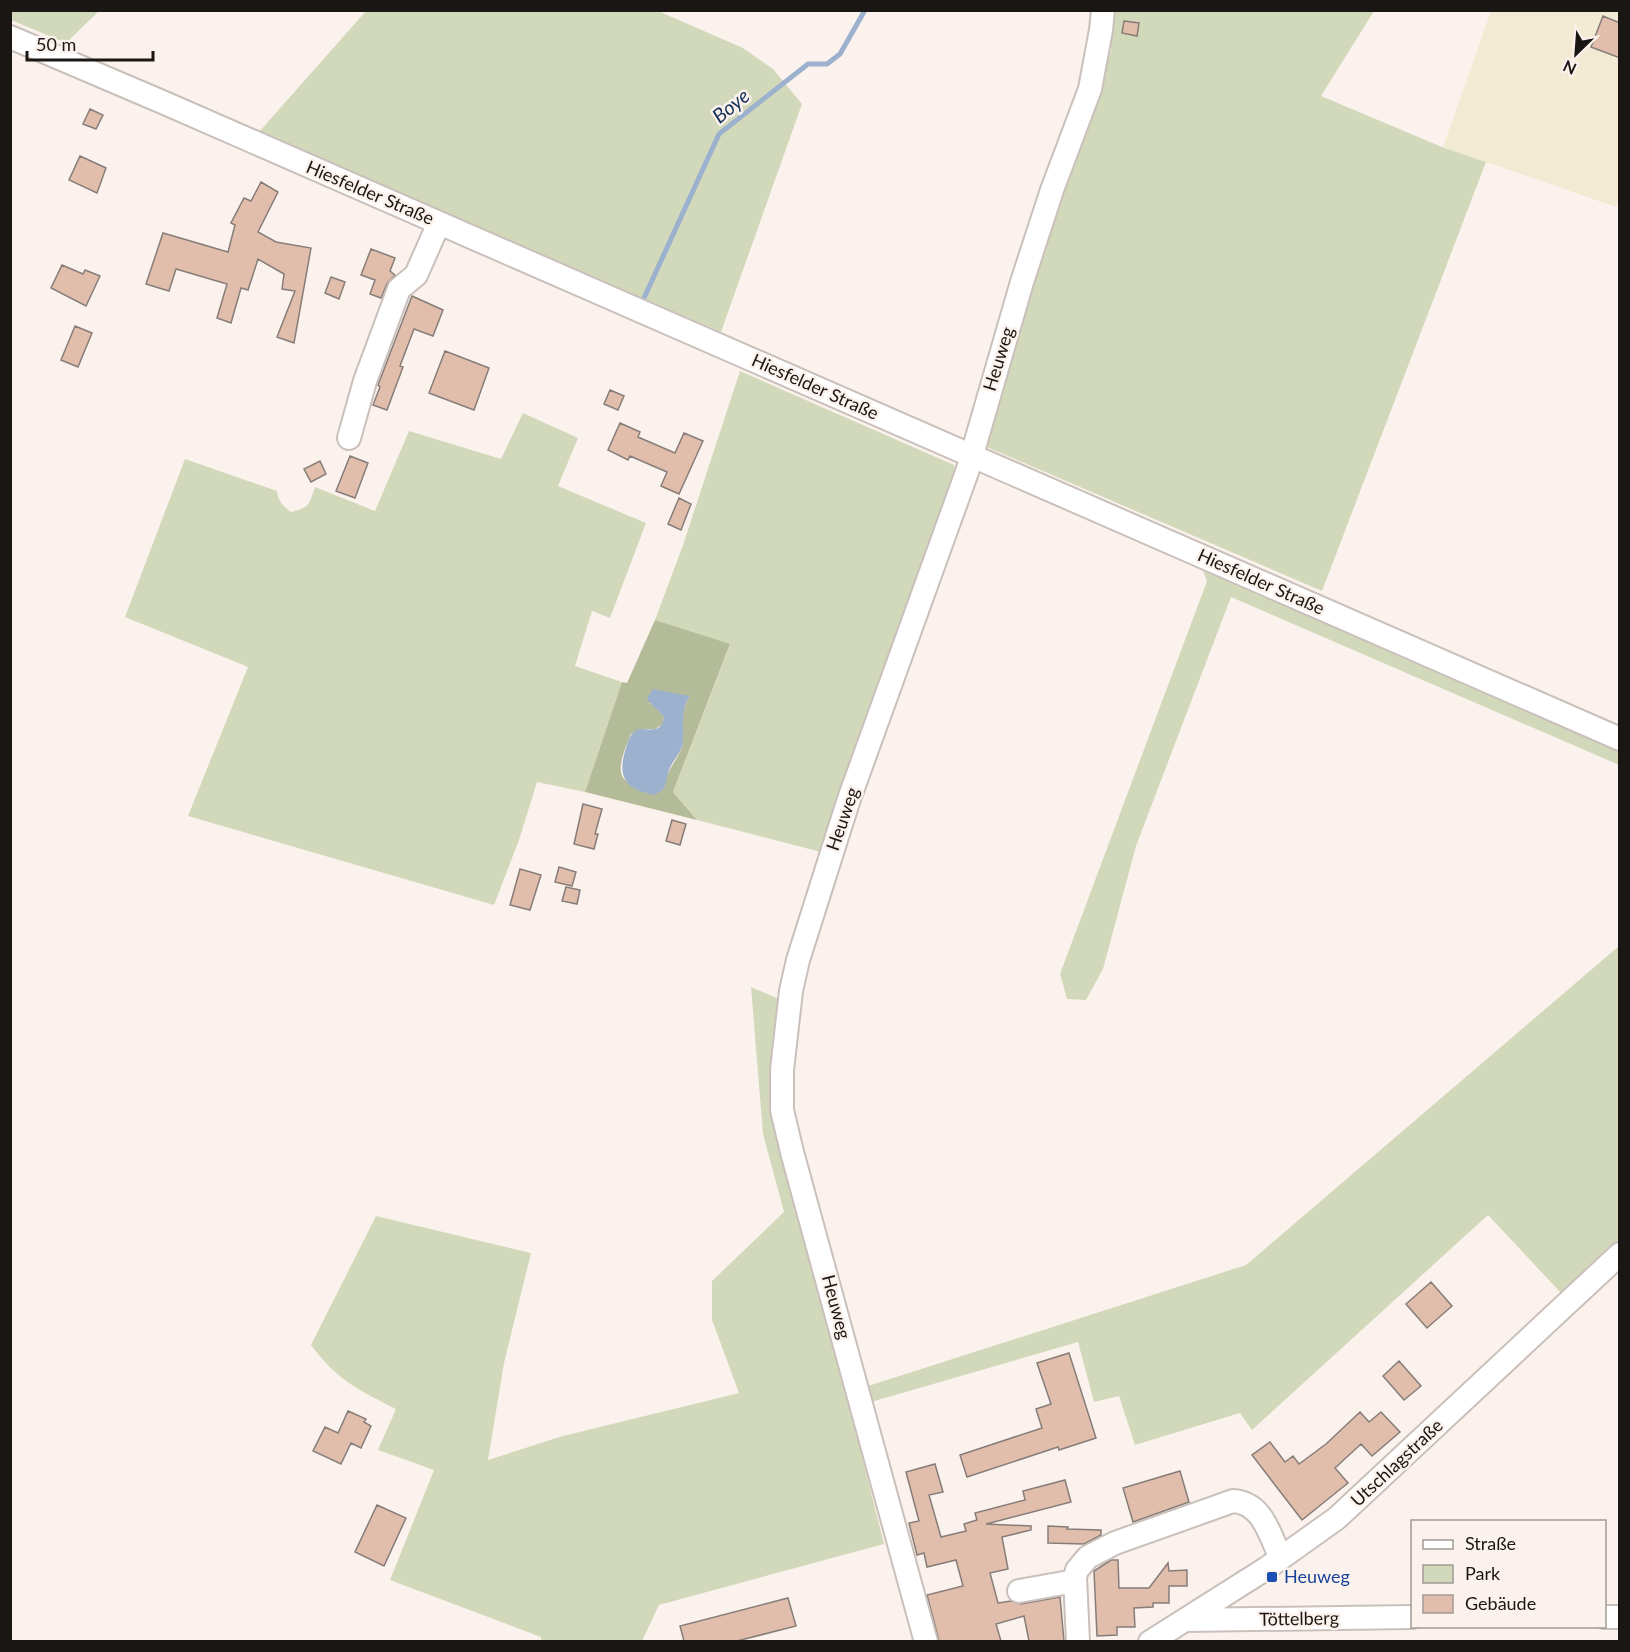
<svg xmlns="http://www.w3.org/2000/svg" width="1630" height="1652" viewBox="0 0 1630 1652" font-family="Lato,sans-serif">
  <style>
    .commercial { fill: #f3ead4 }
    .green { fill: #d2d9bb }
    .forest { fill: #b4bb99; fill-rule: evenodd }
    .water { fill: #9bb1cd }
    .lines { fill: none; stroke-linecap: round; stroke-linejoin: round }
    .stream { stroke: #9bb1cd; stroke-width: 5 }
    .building { fill: #e1bdac; stroke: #867d79; stroke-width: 1.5 }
    .minor-casing { stroke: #cac0bb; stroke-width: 26 }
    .minor { stroke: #fff; stroke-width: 22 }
    .transit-dot { fill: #1a4fb4; stroke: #fcf2ed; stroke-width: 2 }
    .labels { text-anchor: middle; stroke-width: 5; stroke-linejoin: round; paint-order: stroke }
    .street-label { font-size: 18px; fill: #1a1614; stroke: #fcf2ed }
    .transit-label { font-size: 18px; fill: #164399; stroke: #fcf2ed; text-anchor: start }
    .water-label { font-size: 20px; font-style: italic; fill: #123157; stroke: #fcf2ed }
  </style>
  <rect width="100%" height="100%" fill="#fcf2ed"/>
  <path class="commercial" d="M1491,11h128l1,185 -4,11 -173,-60z"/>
  <path class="green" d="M10,11l1,-1 88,1 -33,32 -55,-23z
    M366,11h292l85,37 30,21 29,35 -81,228 -462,-200z
    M1111,11h263l-53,85 121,51 44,15 -164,429 -340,-146 91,-288 38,-106z
    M740,371l214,94 1,6 -134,381 -124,-32 -24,-28 57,-147 -75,-25 28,-75z
    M523,413l55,25 -20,48 88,37 -36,95 -18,-7 -17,55 47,16 -37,110 -48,-10 -18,58 -25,65 -306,-89 60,-149 -123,-50 60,-158 92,32c1,10 6,15 14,21 19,-5 18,-7 24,-25l60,24 34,-80 92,28z
    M1200,564l419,181v20l-388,-168 -95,249 -33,123 -17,31 -19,-1 -7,-25 147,-393z
    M1619,946v294l-58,53 -73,-78 -236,215 -12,-17 -105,32 -16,-49 -25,6 -16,-60 -207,60 -6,-15 381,-122z
    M751,987l33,14 16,207 84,336 -225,61 -17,36h-101v-4l-151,-57 44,-110 -56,-20 18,-41c-39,-20 -58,-28 -85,-64l65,-129 155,37 -27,110 -16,97 75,-24 176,-43 -27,-73v-39l72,-69 -21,-78z"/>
  <path class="forest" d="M655,620l75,24 -57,148 24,28 -112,-28 37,-110 5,1zM690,696c-6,10 -8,20 -8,32 0,6 2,13 0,19 -5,14 -16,23 -17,39l-28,3c-4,-3 -9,-6 -12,-9 -11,-10 2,-35 6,-46l13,-5h11l8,-5 1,-7 -8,-10 -7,-4z"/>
  <path class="water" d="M653,689l37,7c-10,15 -6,30 -7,46 -1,10 -10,18 -13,26 -3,6 -3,13 -5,18 -2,5 -7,7 -11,9 -30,-6 -37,-19 -28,-47 3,-9 4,-14 12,-19 13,0 24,4 26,-12 -5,-7 -14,-12 -17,-19z"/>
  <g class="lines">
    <path class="stream" d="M644,298l75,-164 89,-70h19l13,-10 25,-44"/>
  </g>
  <path class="building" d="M1603,16l17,7v35l-29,-11z
    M1124,21l15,2 -2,13 -15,-3z
    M90,109l13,6 -7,14 -13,-5z
    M80,156l26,12 -9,25 -28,-13z
    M261,182l17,10 -20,40 18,10 35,6 -17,95 -17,-6 18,-46 -13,-2 2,-15 -26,-15 -10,31 -7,-2 -10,35 -14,-5 10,-34 -51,-15 -7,22 -23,-7 17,-51 65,19 7,-27 -4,-2 13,-25 7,3z
    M371,249l24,9 -5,13 5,4 -8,9 -6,14 -11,-4 5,-14 -14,-5z
    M62,265l21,9 2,-4 15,6 -14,30 -35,-18z
    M331,277l14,5 -6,17 -14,-6z
    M412,296l31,14 -10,26 -19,-7 -14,37 3,1 -16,43 -14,-5 7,-18 -2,-2z
    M75,326l17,7 -14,34 -17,-7z
    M445,351l44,17 -15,42 -45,-17z
    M610,390l14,6 -6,14 -14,-6z
    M620,423l20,9 -2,5 37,16 9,-20 19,8 -24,53 -18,-8 6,-14 -37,-16 -2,4 -20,-10z
    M350,456l18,7 -13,35 -19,-7z
    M320,461l6,13 -15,8 -7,-13z
    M679,498l12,6 -10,26 -13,-6z
    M583,804l19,5 -7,25h3l-4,15 -20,-5z
    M672,820l14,4 -6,21 -14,-4z
    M559,867l17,5 -4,14 -17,-4z
    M520,869l21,6 -11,35 -20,-5z
    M566,887l14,3 -3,14 -15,-3z
    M1431,1282l21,24 -25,22 -21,-24z
    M1069,1353l27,85 -37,12 -1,-3 -91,30 -7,-22 82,-27 -6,-19 15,-5 -14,-41z
    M1399,1361l22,25 -17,14 -21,-24z
    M348,1411l18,8 -2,3 7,4 -10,22 -10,-5 -10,21 -28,-13 12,-24 13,6z
    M1360,1412l9,10 12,-10 19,20 -28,24 -11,-12 -26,24 13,15 -46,37 -50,-65 18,-13 15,20 8,-6 6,8 27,-20z
    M935,1464l8,28 -14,3 12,42 25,-6 -2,-7 13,-4 -2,-7 50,-13 -2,-9 42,-11 6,22 -85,22 45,2v4l-29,7 6,32 -18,4 8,30 13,-2 10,3 39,-7 4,44h-35l-5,-25 -28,8 5,17h-62l-12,-46 36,-9 -7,-26 -29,7 -3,-14 -7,2 -8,-32 10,-2 -13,-49z
    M1180,1471l9,31 -56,20 -10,-34z
    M377,1505l29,13 -22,48 -29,-14z
    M1048,1526l20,1 -1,2 34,1v5l-17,9 -36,-1z
    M1111,1560h7l1,28h30l19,-25 1,8 18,-1v16h-18v17h-16v4l-19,1 1,19h-18v8l-20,1 -3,-65z
    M788,1598l8,28 -59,15h-53l-4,-15z"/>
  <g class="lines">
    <g class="minor-casing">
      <path id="minor" d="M10,37l157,67 1453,635
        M349,438l16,-57 34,-92 17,-14 23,-52
        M1019,1591l56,-10
        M1604,1617h16
        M1186,1620l226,-3
        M926,1642l-134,-490 -10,-42v-40l9,-79 7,-31 50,-158 119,-330 55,-190 30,-92 38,-101 11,-59 2,-20
        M1078,1642l-3,-65 2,-7 11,-13 27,-14 118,-42c30,2 36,33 48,57
        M1150,1642l117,-74 70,-50 283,-264"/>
    </g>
    <use href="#minor" class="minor"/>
  </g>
  <rect class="transit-dot" x="1266" y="1571" width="12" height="12" rx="3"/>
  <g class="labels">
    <g class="street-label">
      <text transform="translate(370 193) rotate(23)" y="6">Hiesfelder Straße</text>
      <text transform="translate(999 359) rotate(-73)" y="6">Heuweg</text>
      <text transform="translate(815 387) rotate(24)" y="6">Hiesfelder Straße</text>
      <text transform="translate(1261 582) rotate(24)" y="6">Hiesfelder Straße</text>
      <text transform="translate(843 819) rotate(-71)" y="6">Heuweg</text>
      <text transform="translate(836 1307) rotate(75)" y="6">Heuweg</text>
      <text transform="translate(1397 1463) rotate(-43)" y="6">Utschlagstraße</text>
      <text transform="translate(1299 1619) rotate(-1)" y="6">Töttelberg</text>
    </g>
    <g class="transit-label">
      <text x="1284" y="1583">Heuweg</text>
    </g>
    <g class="water-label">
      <text transform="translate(731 106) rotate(-39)" y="7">Boye</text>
    </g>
  </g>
  <rect width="1630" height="1652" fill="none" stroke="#1a1614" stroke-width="24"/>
  <rect x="1411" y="1520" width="195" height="108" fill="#fcf2ed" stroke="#a29a96" stroke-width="1.5"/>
  <rect x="1423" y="1540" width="30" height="9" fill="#ffffff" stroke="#a29a96" stroke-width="1.5"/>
  <text x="1465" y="1550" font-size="18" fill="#1a1614">Straße</text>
  <rect x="1423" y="1565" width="30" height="18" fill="#d2d9bb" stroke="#a29a96" stroke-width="1.5"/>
  <text x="1465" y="1580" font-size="18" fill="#1a1614">Park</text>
  <rect x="1423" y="1595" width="30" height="18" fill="#e1bdac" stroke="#a29a96" stroke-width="1.5"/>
  <text x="1465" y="1610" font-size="18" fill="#1a1614">Gebäude</text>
  <g transform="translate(1576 54) rotate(205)" stroke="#fcf2ed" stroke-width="4.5" paint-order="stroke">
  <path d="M0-4.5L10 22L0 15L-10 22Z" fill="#1a1614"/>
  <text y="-9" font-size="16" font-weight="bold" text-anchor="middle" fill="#1a1614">N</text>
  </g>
  <path d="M27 51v9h126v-9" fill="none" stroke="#1a1614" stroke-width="3"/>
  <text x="36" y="51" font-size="18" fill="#1a1614" stroke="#fcf2ed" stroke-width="4.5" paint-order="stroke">50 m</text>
</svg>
